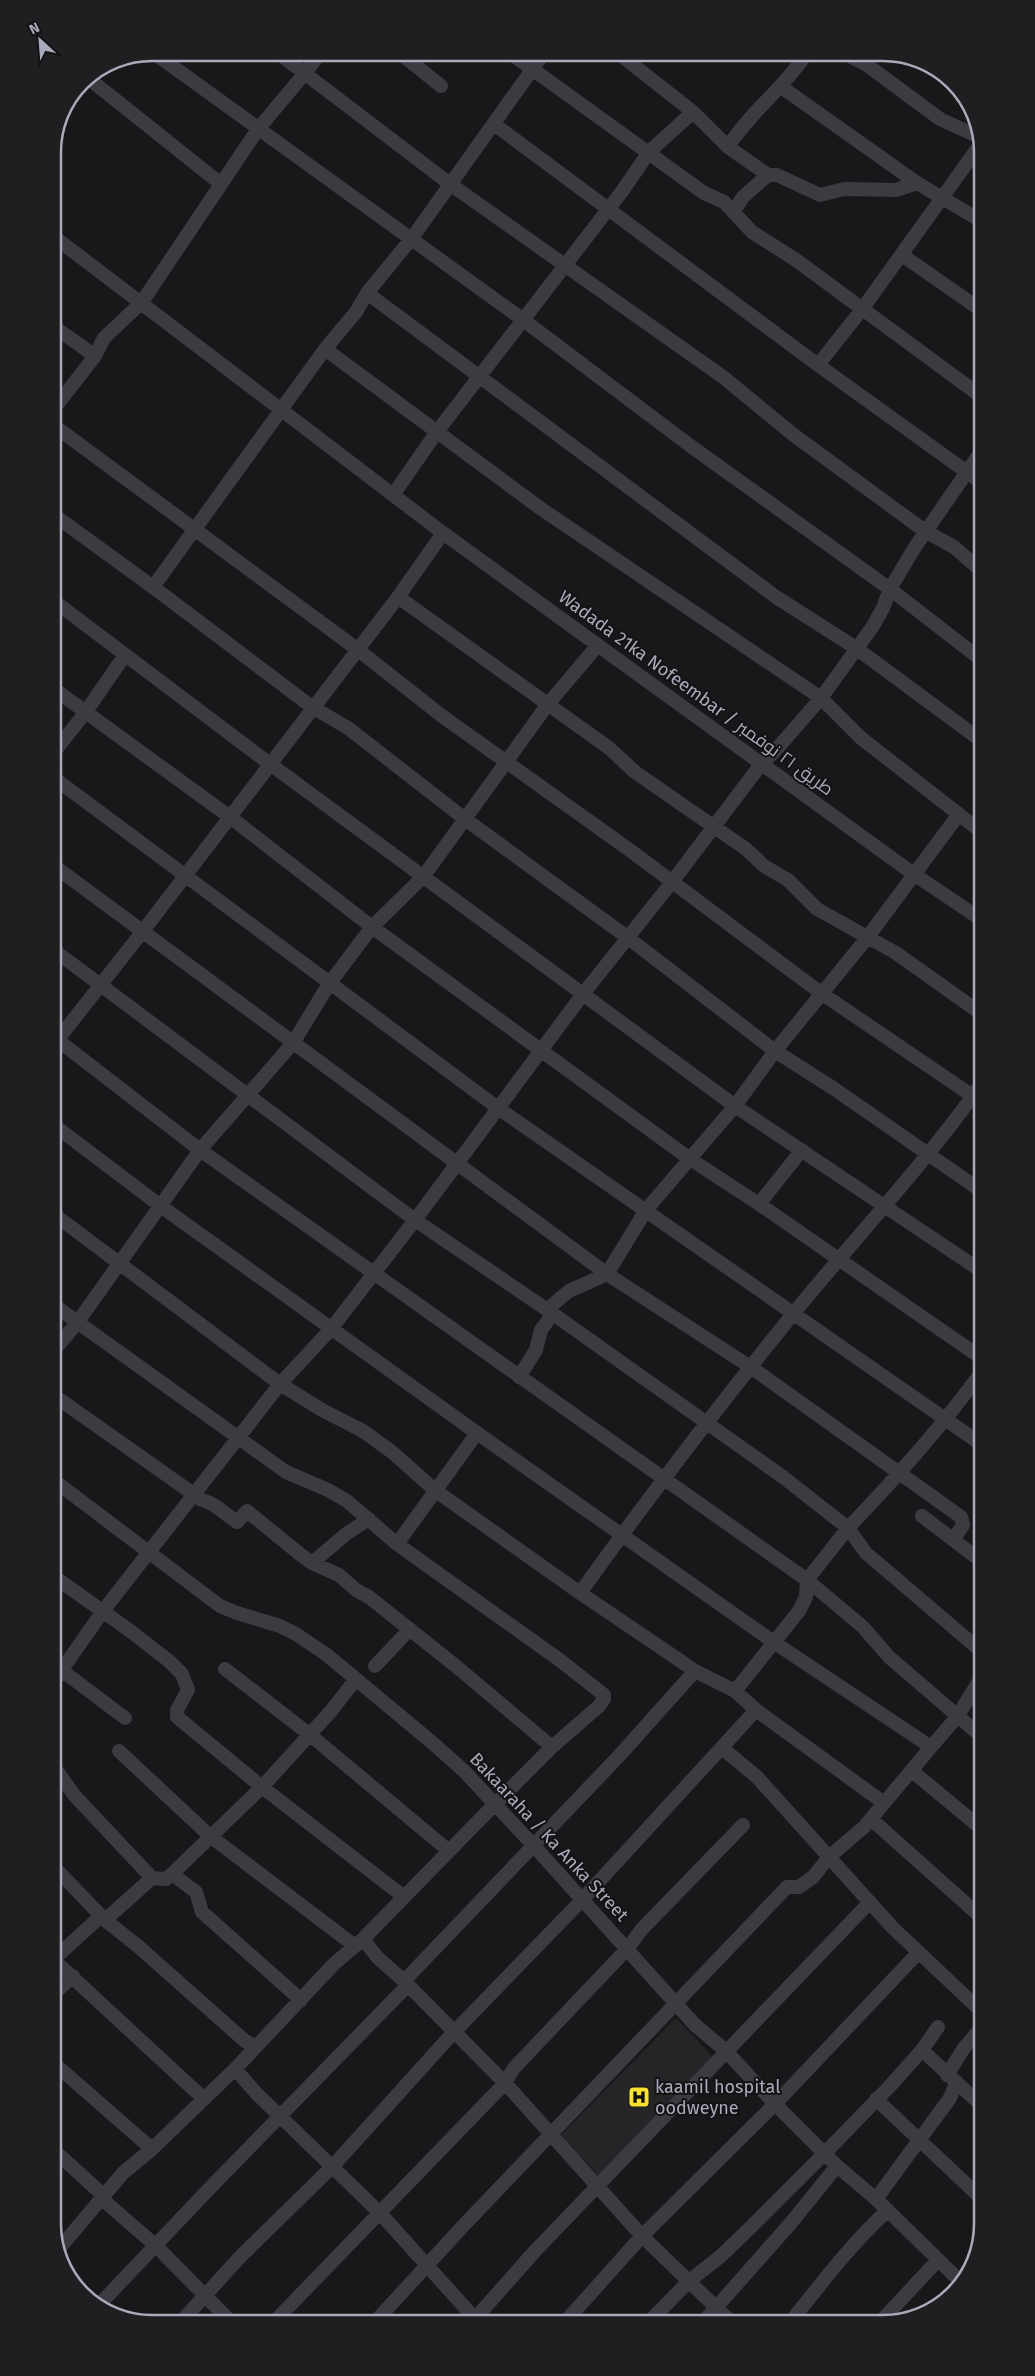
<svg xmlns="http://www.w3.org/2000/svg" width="1035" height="2376" viewBox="0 0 1035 2376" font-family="'Fira Sans',Cairo,sans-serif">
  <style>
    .built { fill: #252427 }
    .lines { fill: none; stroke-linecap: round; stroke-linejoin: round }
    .minor { stroke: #3b3b41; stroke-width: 14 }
    .labels { text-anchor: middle; stroke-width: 4; stroke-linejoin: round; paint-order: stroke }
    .street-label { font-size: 18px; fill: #aaabba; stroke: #131315 }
    .poi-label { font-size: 18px; fill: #aaabba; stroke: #131315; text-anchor: start }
    .rim { fill: none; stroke: #aaabba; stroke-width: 2.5 }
  </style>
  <rect width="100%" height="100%" fill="#18181a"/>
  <path class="built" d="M676,2018l39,41 -113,120 -41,-44z"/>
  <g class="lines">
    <path class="minor" d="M154,53l368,266 170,128 198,142 89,69
      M278,53l172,131 273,193 72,59 130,95 29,16 24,21
      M400,53l41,33
      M510,53l194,140 20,9 28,30 44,28 182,134
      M618,53l75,59 35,35c22,-35 57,-60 79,-94
      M844,53l23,12 73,54 37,17
      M88,78l133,106
      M780,86l137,97 61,36
      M494,124l324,241 160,115
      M728,147l40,28
      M733,212l10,-15 25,-22h9l43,20 24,-6 52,1 21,-7
      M53,236l390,297 472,342 64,43
      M902,255l76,53
      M367,293l409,304 80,51 123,91
      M53,326l42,30
      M325,349l215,159 281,190 52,-72 10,-18 7,-19 25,-42 63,-91
      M818,365l45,-57 114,-159
      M53,410l42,-54 9,-18 38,-36 116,-173 47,-56 15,-20
      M53,425l304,224 85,67 189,135 190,142 159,108
      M393,495l43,-62 187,-243 26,-38 44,-40
      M54,515l99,72 159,120 36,21 117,91 162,118 148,114 58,37 147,102
      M153,587l172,-238 31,-37 11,-19 45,-55 132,-185
      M398,597l211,151 26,24 111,77 18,17 24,14 29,29 79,44 83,59
      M54,601l216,163 465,342 245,164
      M54,689l176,128 142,110 318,232 69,45 221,153
      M54,752l31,-39 40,-58
      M54,778l444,330 483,336
      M54,866l553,408 145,94 209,149 2,8 -10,15
      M55,951l360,269 134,91 234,166 65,51c47,-49 92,-99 132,-154
      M55,1038l145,112 607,430 41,-52 18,25 115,98
      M55,1043l88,-112 255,-334 45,-64
      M55,1126l107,81 315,226 298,210 156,104 26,-30 24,-39
      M759,1204l43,-54
      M55,1215l225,169 42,26 41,21 29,21 44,39 144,102 77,52 38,26 40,20 21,19 128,93
      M55,1306l231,166 42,18 19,11 50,43 164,117 43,34v4l-5,7 -47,41 -58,58 -131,134 -29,25 -99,105 -83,80 -29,24 -65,77
      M56,1348l21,-25 123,-173 93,-107 36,-59 43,-57 51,-50 125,-173 50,-59
      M519,1377l17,-27 5,-20 8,-11 1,-12 19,-16 38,-17 39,-64 89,-104 40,-55 92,-113 92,-124
      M56,1397l146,103c13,3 24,15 35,22l10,-11 54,44 11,8 27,12 17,15 13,7 88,70 95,80
      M56,1482l164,124 17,7 43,13 16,8 31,21 108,90 29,26 70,75 161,179 30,25 50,54 62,62 39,33 86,84
      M922,1516l59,45
      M397,1544l80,-111
      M312,1563l34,-29 23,-15
      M56,1578l73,52 40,31 13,13 6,16 -11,20v7l85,70 142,110
      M807,1580l56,47 26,30 92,79
      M580,1593c68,-95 139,-188 213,-279 62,-76 130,-148 187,-228
      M56,1666l69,52
      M375,1666l35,-37
      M225,1669l84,65 140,117
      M56,1678l47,-67 177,-227 51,-55 84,-109 168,-226 89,-112 90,-119 13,-12 46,-53 40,40 118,92
      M735,1691l64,-80 7,-14 1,-17
      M722,1748l35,29 135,150 90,85
      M119,1751l91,85 145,110
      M57,1771l17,24 78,83
      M912,1771l70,58
      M871,1819l111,99
      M57,1870l48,50 34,27 106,94 11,6
      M172,1874l24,18 6,20 99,88
      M105,1920l47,-42 14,1 6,-5 90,-87 69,-76 25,-32
      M363,1939l15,19 26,23
      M57,1956l44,-40
      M57,1963l146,135
      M408,1985l97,98 137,153 86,83
      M57,1991l16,-15
      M922,2050l60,56
      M57,2066l95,83
      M235,2069l22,25 122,118 98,109
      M947,2075l17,-27 18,-21
      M876,2099l106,100
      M57,2153l47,43
      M102,2199l53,46 77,78
      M876,2199l74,-101 6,-15
      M99,2305l108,-114 201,-206 -4,-4 214,-224 77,-86
      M884,2318l54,-58
      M793,2319c30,-38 59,-76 95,-109
      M651,2320l37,-38 34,-27 31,-30 72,-72 65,-67 32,-36 16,-23
      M705,2320l85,-96 47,-58
      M473,2321l62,-70 335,-349
      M566,2321l76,-85 133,-132 143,-151
      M274,2322l231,-239 9,-15 114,-120 13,-18 102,-105
      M375,2322l88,-96 324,-339h12l14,-10 16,-20 35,-30 67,-80
      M180,2323l60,-66 92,-90 121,-134 129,-133 174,-190"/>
  </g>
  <defs>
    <g id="hospital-square" transform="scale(1.125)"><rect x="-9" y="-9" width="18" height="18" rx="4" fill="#fae230" stroke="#131315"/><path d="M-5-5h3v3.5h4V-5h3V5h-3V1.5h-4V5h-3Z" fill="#111"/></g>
  </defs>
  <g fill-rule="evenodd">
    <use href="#hospital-square" x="639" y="2097"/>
  </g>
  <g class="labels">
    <g class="street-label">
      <text transform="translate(696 693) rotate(36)" y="6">Wadada 21ka Nofeembar / طريق ٢١ نوفمبر</text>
      <text transform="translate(549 1837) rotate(47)" y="6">Bakaaraha / Ka Anka Street</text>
    </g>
    <g class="poi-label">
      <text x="655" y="2093">kaamil hospital<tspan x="655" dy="21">oodweyne</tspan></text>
    </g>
  </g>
  <path d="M0 0H1035V2376H0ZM152 61H883A91 91 0 0 1 974 152V2224A91 91 0 0 1 883 2315H152A91 91 0 0 1 61 2224V152A91 91 0 0 1 152 61Z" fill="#1f1f22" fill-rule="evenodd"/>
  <path class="rim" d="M152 61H883A91 91 0 0 1 974 152V2224A91 91 0 0 1 883 2315H152A91 91 0 0 1 61 2224V152A91 91 0 0 1 152 61Z"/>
  <g transform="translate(40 40) rotate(334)" stroke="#131315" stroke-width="4" paint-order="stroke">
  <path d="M0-4L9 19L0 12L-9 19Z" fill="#aaabba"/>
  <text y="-8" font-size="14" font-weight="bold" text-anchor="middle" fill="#aaabba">N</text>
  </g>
</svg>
